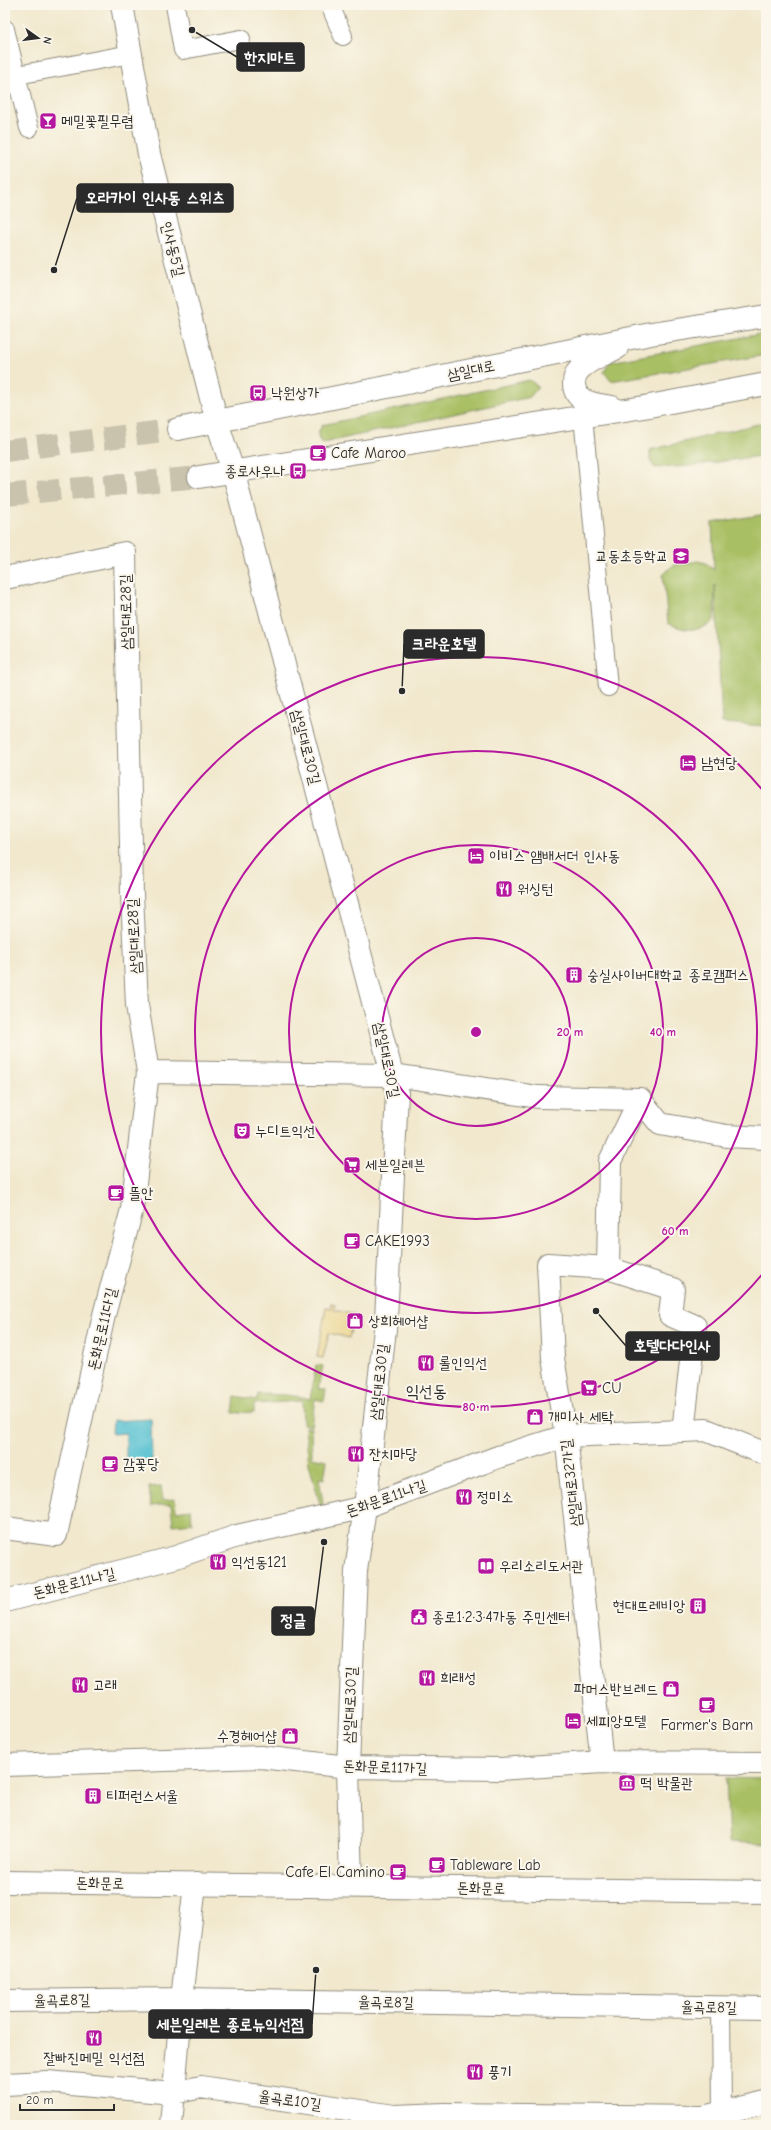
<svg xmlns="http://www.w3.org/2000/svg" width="771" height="2130" viewBox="0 0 771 2130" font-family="'Comic Neue','Poor Story',sans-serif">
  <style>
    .green { fill: #a8bf64; stroke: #6a7548 }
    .sand { fill: #eeda9e; stroke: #8c8264 }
    .water { fill: #56c1d1; stroke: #40767e }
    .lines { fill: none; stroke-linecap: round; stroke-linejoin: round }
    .primary-tunnel { stroke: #c9c2ad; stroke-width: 22; stroke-dasharray: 22 11; stroke-linecap: butt }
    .lane-casing { stroke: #8e8a7c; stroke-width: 20 }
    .street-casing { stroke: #8e8a7c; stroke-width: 24 }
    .secondary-casing { stroke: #8e8a7c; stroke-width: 24 }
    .primary-casing { stroke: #8e8a7c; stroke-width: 24 }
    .lane { stroke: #fff; stroke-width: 18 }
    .street { stroke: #fff; stroke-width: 22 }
    .secondary { stroke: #fff; stroke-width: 22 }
    .primary { stroke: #fff; stroke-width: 22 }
    .ring { fill: none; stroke: #b5179e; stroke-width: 2 }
    .labels { text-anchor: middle; stroke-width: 4; stroke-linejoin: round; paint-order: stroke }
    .poi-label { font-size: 15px; fill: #2b2b2b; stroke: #fbf7ec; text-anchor: start }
    .street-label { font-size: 15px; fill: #2b2b2b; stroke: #fbf7ec }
    .quarter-label { font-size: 17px; fill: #2b2b2b; stroke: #fbf7ec }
    .centre { fill: #b5179e; stroke: #fbf7ec; stroke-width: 2 }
    .ring-label { font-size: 12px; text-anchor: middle; font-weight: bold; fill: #b5179e; stroke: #fbf7ec; stroke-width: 4; stroke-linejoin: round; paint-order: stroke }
    .leader { fill: none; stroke: #2b2b2b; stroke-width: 1.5 }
    .callout-dot { fill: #2b2b2b; stroke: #fbf7ec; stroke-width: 1.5 }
    .callout { fill: #2b2b2b; stroke: #2b2b2b; stroke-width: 1.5 }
    .callout-label { font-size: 16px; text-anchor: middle; font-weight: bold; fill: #fff }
  </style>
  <rect width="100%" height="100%" fill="#fbf7ec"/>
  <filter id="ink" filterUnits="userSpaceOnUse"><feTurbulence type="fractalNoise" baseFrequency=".025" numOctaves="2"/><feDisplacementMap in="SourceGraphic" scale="8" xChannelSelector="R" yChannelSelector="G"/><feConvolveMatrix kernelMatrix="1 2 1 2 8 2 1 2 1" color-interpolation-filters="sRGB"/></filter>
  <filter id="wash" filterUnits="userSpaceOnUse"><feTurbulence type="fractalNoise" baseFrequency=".012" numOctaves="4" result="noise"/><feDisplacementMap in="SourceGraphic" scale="16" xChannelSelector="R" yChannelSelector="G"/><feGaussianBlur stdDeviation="0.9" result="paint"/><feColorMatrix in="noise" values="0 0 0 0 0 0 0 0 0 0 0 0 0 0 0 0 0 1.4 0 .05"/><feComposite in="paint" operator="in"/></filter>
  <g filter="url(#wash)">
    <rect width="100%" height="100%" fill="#f1e8cd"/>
    <path class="green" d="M766,333v22l-155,26 -7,-9 6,-10z
      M530,380l8,7 -8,10 -207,46 -4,-3 -1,-7 4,-8z
      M766,422v33l-76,11 -35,2 -5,-7v-11z
      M766,514v212l-44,-3 -7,-138 -1,35c-14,13 -30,11 -46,3l-5,-48 9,-9 26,-5 8,2 8,7 -2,-47z
      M316,1365l7,1 -5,22 8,2 -2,11 -9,-2 -4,27 -8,-2 -1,-23v-4l8,2z
      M258,1394l28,1 15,2 -1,4 -46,3v8l-21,1 2,-17 22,4z
      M305,1427l6,1 1,29 15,3 -3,19 -5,-1 5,31 -3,-1 -12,-44z
      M161,1486l2,14 12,-1 1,12 15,-2 1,14 -19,2 -2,-21 -20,2 -2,-19z
      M726,1778l40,1v65l-37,-2z"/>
    <path class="sand" d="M331,1303l4,1 -1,6 20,5 -5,23 -20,-5 -6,25 -6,-1 9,-50 5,1z"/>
    <path class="water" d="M151,1419l1,44 -26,2v-32l-14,1 1,-13z"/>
  </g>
  <g filter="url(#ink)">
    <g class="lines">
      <path class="primary-tunnel" d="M5,451l173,-22
        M5,495l194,-18"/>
      <g class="lane-casing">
        <path id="lane" d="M175,5l8,45 58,-11
          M330,5l13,31
          M5,29l24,99
          M17,75l114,-21
          M583,416l25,271
          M721,2007l1,105"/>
      </g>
      <g class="street-casing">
        <path id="street" d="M122,5l27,149 68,268 16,49 164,622 -11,227 -21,187 -9,64 -8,196 3,118
          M5,578l120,-25 7,341 5,111 11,67 -16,137 -28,106 -48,220 -51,-7
          M148,1072l246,3 144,22 102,2
          M608,1268l65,21 -3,26 25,11 -12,105
          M5,1601l171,-44 61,-21 128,-29 133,-50 68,-21 140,-6 60,24
          M602,1762l-36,-326 -13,-78 -5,-94 60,4 2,-107 30,-62 20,25 67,12 39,2
          M5,1765l256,-8 87,10 152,2 102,-7 164,1
          M5,2001l177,-2 584,9
          M5,2084l42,-2 127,11 27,-6 193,29 50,-2 259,3 63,-15
          M171,2125l11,-126 13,-115"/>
      </g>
      <g class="secondary-casing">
        <path id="secondary" d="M5,1882l761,10"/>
      </g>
      <g class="primary-casing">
        <path id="primary" d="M612,407c-16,-3 -37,-3 -38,-23 0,-5 2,-11 5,-14 9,-10 26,-16 38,-22
          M178,429l473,-95 115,-18
          M199,477l445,-70 122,-23"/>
      </g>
      <use href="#lane" class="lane"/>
      <use href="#street" class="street"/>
      <use href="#secondary" class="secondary"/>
      <use href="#primary" class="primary"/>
    </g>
  </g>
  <g class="ring">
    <circle cx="476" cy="1032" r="94"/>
    <circle cx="476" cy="1032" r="187"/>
    <circle cx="476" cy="1032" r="281"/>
    <path d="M765 1271A375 375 0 1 1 765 793"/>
  </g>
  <defs>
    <g id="bar-square" transform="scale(0.9)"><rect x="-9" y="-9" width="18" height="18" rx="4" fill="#b5179e" stroke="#fbf7ec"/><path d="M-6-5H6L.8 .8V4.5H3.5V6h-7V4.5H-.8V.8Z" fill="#fff"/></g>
    <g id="bus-square" transform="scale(0.9)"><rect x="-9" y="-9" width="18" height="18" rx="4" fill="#b5179e" stroke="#fbf7ec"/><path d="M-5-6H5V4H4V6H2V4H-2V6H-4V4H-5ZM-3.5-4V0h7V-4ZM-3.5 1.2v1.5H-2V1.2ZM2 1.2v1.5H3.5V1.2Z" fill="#fff"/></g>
    <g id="cafe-square" transform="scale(0.9)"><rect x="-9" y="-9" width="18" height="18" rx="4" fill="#b5179e" stroke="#fbf7ec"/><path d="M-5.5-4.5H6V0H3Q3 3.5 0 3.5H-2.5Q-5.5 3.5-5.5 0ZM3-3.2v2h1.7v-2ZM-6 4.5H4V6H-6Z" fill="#fff"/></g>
    <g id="school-square" transform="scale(0.9)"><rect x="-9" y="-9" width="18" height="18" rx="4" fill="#b5179e" stroke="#fbf7ec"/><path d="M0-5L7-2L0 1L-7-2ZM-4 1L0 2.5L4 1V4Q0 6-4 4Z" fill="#fff"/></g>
    <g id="hotel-square" transform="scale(0.9)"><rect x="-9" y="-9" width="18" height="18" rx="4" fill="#b5179e" stroke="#fbf7ec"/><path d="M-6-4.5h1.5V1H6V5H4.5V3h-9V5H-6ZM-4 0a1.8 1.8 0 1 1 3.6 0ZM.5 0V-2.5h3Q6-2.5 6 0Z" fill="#fff"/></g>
    <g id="restaurant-square" transform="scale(0.9)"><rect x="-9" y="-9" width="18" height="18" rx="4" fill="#b5179e" stroke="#fbf7ec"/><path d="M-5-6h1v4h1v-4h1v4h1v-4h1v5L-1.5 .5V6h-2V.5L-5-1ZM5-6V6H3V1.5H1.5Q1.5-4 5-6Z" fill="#fff"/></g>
    <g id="building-square" transform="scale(0.9)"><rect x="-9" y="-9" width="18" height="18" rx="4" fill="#b5179e" stroke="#fbf7ec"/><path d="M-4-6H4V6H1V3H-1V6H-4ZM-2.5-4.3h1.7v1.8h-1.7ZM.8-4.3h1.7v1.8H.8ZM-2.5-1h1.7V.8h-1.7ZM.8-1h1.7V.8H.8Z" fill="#fff"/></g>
    <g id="theatre-square" transform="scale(0.9)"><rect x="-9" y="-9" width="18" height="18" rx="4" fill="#b5179e" stroke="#fbf7ec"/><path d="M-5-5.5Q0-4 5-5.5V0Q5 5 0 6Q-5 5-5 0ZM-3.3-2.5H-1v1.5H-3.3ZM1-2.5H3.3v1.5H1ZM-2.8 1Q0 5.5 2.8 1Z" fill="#fff"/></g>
    <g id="supermarket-square" transform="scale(0.9)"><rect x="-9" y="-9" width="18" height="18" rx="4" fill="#b5179e" stroke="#fbf7ec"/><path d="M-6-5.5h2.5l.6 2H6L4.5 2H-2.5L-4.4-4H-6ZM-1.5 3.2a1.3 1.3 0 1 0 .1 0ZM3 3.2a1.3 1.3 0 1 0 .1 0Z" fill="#fff"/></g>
    <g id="shop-square" transform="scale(0.9)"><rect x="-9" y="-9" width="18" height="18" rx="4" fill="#b5179e" stroke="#fbf7ec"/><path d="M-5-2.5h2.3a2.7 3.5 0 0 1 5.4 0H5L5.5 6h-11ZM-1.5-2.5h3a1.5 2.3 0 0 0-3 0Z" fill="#fff"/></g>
    <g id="library-square" transform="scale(0.9)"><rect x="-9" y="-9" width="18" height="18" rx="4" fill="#b5179e" stroke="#fbf7ec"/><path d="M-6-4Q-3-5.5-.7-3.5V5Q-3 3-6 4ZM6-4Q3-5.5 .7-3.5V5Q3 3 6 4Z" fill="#fff"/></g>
    <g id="civic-square" transform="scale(0.9)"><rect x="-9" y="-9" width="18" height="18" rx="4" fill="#b5179e" stroke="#fbf7ec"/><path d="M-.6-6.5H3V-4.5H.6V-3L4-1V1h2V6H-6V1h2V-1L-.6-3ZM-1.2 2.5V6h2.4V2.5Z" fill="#fff"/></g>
    <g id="museum-square" transform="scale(0.9)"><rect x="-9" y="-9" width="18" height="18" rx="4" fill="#b5179e" stroke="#fbf7ec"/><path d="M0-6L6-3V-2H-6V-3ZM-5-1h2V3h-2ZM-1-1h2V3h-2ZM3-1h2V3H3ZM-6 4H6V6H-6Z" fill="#fff"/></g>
  </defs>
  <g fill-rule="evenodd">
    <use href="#bar-square" x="48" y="121"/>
    <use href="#bus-square" x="258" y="393"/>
    <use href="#cafe-square" x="318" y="453"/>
    <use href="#bus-square" x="298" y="471"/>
    <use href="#school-square" x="681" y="556"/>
    <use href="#hotel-square" x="688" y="763"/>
    <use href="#hotel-square" x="476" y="856"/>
    <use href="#restaurant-square" x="504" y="889"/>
    <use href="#building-square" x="574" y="975"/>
    <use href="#theatre-square" x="242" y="1131"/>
    <use href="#supermarket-square" x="352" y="1165"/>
    <use href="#cafe-square" x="116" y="1193"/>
    <use href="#cafe-square" x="352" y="1241"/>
    <use href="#shop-square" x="355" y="1321"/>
    <use href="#restaurant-square" x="426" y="1363"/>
    <use href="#supermarket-square" x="589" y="1388"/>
    <use href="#shop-square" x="535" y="1417"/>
    <use href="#restaurant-square" x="356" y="1454"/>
    <use href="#cafe-square" x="110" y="1464"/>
    <use href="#restaurant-square" x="464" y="1497"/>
    <use href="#restaurant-square" x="218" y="1562"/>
    <use href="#library-square" x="486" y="1566"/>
    <use href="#building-square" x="698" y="1606"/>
    <use href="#civic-square" x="419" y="1617"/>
    <use href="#restaurant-square" x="427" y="1678"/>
    <use href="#restaurant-square" x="80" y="1685"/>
    <use href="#shop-square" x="671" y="1689"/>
    <use href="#cafe-square" x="707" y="1705"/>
    <use href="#hotel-square" x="573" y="1721"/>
    <use href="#shop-square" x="290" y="1736"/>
    <use href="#museum-square" x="627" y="1783"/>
    <use href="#building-square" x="93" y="1796"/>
    <use href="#cafe-square" x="437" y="1865"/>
    <use href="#cafe-square" x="398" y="1872"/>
    <use href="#restaurant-square" x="94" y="2038"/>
    <use href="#restaurant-square" x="475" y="2072"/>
  </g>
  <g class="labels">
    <g class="poi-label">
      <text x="61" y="126">메밀꽃필무렵</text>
      <text x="271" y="398">낙원상가</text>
      <text x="331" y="458">Cafe Maroo</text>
      <text x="285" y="476" text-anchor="end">종로사우나</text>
      <text x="668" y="561" text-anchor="end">교동초등학교</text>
      <text x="701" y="768">남현당</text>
      <text x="489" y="861">이비스 앰배서더 인사동</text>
      <text x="517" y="894">워싱턴</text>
      <text x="587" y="980">숭실사이버대학교 종로캠퍼스</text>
      <text x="255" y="1136">누디트익선</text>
      <text x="365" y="1170">세븐일레븐</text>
      <text x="129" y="1198">뜰안</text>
      <text x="365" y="1246">CAKE1993</text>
      <text x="368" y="1326">상희헤어샵</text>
      <text x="439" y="1368">롤인익선</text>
      <text x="602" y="1393">CU</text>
      <text x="548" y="1422">개미사 세탁</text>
      <text x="369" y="1459">잔치마당</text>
      <text x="123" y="1469">감꽃당</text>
      <text x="477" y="1502">정미소</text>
      <text x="231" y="1567">익선동121</text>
      <text x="499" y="1571">우리소리도서관</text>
      <text x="685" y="1611" text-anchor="end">현대뜨레비앙</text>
      <text x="432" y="1622">종로1·2·3·4가동 주민센터</text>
      <text x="440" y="1683">희래성</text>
      <text x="93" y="1690">고래</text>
      <text x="658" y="1694" text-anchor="end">파머스반브레드</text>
      <text x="586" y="1726">세피앙모텔</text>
      <text x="707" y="1730" text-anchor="middle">Farmer's Barn</text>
      <text x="277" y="1741" text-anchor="end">수경헤어샵</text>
      <text x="640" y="1788">떡 박물관</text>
      <text x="106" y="1801">티퍼런스서울</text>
      <text x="450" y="1870">Tableware Lab</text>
      <text x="385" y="1877" text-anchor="end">Cafe El Camino</text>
      <text x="94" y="2063" text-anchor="middle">잘빠진메밀 익선점</text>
      <text x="488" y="2077">풍기</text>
    </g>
    <g class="street-label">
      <text transform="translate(173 249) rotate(76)" y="5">인사동5길</text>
      <text transform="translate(471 370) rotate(-12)" y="5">삼일대로</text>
      <text transform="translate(126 612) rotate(-91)" y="5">삼일대로28길</text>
      <text transform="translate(306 747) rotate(75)" y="5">삼일대로30길</text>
      <text transform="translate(134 936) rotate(-93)" y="5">삼일대로28길</text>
      <text transform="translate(387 1060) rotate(78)" y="5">삼일대로30길</text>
      <text transform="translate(102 1329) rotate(-77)" y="5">돈화문로11다길</text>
      <text transform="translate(379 1382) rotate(-84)" y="5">삼일대로30길</text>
      <text transform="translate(571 1483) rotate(-97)" y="5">삼일대로32가길</text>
      <text transform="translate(386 1498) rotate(-19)" y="5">돈화문로11나길</text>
      <text transform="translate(74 1583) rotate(-14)" y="5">돈화문로11나길</text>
      <text transform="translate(350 1705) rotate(-88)" y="5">삼일대로30길</text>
      <text transform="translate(385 1767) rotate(2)" y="5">돈화문로11가길</text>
      <text transform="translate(100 1883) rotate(1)" y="5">돈화문로</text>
      <text transform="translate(481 1888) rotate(1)" y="5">돈화문로</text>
      <text transform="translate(62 2000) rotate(-1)" y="5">율곡로8길</text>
      <text transform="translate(386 2002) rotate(1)" y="5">율곡로8길</text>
      <text transform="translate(709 2007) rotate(1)" y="5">율곡로8길</text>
      <text transform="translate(290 2100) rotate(8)" y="5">율곡로10길</text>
    </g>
    <g class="quarter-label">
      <text x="426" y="1397">익선동</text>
    </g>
  </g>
  <circle cx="476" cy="1032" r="6" class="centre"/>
  <g class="ring-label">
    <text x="570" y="1036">20 m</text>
    <text x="663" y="1036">40 m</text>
    <text x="675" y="1235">60 m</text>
    <text x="476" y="1411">80 m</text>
  </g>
  <path class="leader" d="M192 30L237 57M54 270L77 198M402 691L404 644M596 1311L626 1346M324 1542L314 1621M316 1970L312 2024"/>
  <g class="callout-dot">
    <circle cx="192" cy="30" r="4"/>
    <circle cx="54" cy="270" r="4"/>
    <circle cx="402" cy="691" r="4"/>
    <circle cx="596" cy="1311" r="4"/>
    <circle cx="324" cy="1542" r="4"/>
    <circle cx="316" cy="1970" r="4"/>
  </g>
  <g class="callout">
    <rect x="237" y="43" width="67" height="28" rx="4"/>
    <rect x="77" y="184" width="156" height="28" rx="4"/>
    <rect x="404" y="630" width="80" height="28" rx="4"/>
    <rect x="626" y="1332" width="93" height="28" rx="4"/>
    <rect x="272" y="1607" width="42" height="28" rx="4"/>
    <rect x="149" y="2010" width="163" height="28" rx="4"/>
  </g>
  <g class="callout-label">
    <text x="270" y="63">한지마트</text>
    <text x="155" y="203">오라카이 인사동 스위츠</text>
    <text x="444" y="649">크라운호텔</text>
    <text x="672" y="1351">호텔다다인사</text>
    <text x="293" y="1626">정글</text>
    <text x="230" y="2030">세븐일레븐 종로뉴익선점</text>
  </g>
  <rect width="771" height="2130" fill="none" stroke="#fbf7ec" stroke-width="20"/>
  <g transform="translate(38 38) rotate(104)" stroke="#fbf7ec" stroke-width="3" paint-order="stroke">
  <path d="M0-3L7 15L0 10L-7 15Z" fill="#2b2b2b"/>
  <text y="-6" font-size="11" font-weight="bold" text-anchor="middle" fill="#2b2b2b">N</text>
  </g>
  <path d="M20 2104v6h94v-6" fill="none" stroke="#2b2b2b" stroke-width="2"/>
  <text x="26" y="2104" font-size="12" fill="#2b2b2b" stroke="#fbf7ec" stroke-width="3" paint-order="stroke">20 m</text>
</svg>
